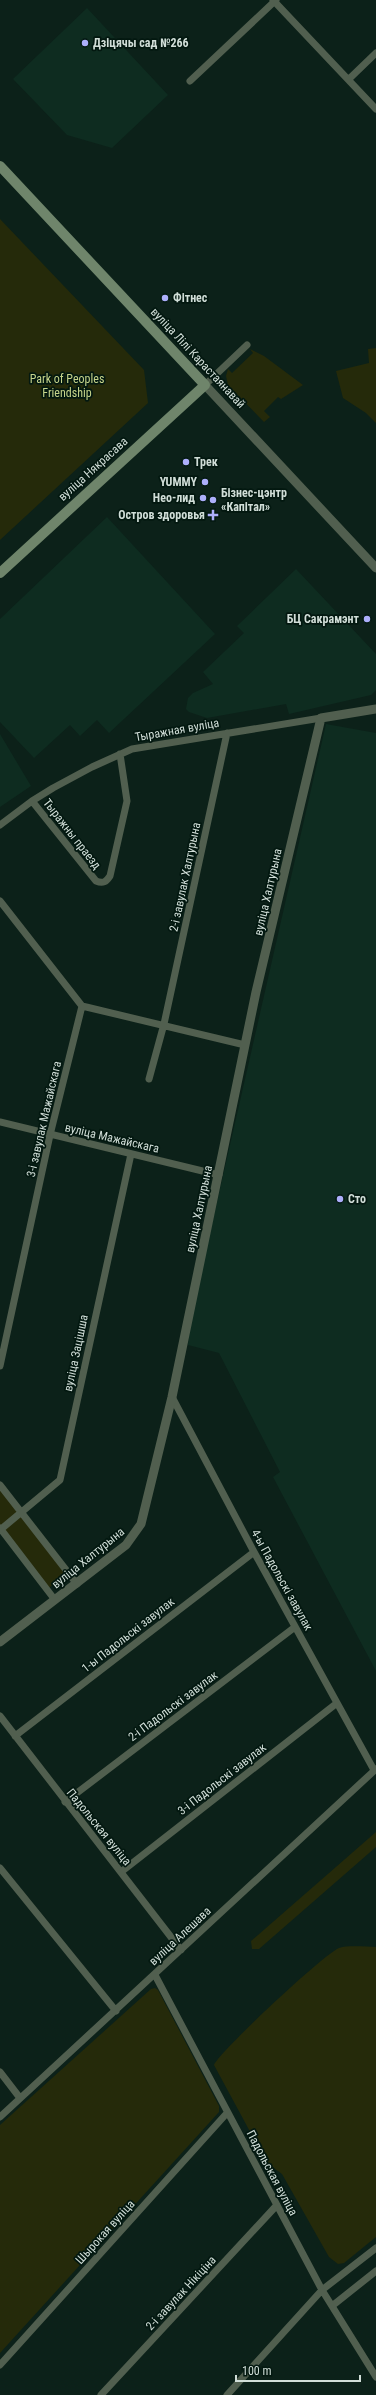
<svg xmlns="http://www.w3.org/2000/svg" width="376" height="2395" viewBox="0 0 376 2395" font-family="'Roboto Condensed',sans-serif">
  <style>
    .built { fill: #0e2c20 }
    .green { fill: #252a0a }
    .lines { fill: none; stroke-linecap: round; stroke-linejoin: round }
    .minor { stroke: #515f4f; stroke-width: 7 }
    .tertiary { stroke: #515f4f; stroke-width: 9 }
    .secondary { stroke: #6f856b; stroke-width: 10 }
    .poi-dot { fill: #adaffb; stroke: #031810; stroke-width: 1.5 }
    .labels { text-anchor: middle; stroke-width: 3.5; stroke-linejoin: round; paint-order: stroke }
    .poi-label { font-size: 12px; font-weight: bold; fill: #d1ded8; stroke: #031810; text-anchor: start }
    .street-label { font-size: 12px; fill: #d1ded8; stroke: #031810 }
    .park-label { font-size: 12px; fill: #c6d48b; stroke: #031810 }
  </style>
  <rect width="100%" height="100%" fill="#0c2119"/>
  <path class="built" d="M87,8l81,87 -56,53 -45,-13 -54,-56z
    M107,517l108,117 -106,99 -12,-13 -17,16 -10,-11 -36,33 -34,-36v-103z
    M296,569l80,85v36l-5,5 -82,19 -3,-10 -79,14 -18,-6 -3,-3 2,-11 5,-5 20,-9 -10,-12 41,-39 -7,-7z
    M326,724l50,9v938l-103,-194 7,-5 -61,-119 -31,-8 3,-29z
    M0,734l31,52 -31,21z"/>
  <path class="green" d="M0,219l144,151 4,33 -148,137z
    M376,348v75l-10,-10 -23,-15 -7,-27 33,-8 -1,-14z
    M250,349l14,7 39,29 -22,14 -3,-2 -14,14 6,6 -6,5 -36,-37 -2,-9 2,-7 4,4 21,-20z
    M0,1485l68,88 -22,17 -46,-62z
    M376,1832v15l-117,102h-7l-1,-8z
    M376,1947v290l-32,26 -6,1 -9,-7 -47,-83 -15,-11 -53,-98c7,-15 110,-111 125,-117 10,-3 27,-1 37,-1z
    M155,1988l3,2 61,116v6l-219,241v-228l151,-136z"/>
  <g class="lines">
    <path class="minor" d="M273,0l103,109
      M349,79l27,-26
      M190,81l86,-81
      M205,385l42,-40
      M32,801l64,80c7,3 10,1 14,-5l17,-75 -7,-47
      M0,825l32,-24 21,-13 39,-21 40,-18 189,-31
      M0,901l82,105
      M82,1006l163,39
      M149,1079l15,-55 63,-291
      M0,1122l219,53
      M0,1366l50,-231 32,-129
      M172,1397l82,155 120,218
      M0,1485l77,99
      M0,1528l55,72
      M0,1530l60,-50 71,-326
      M0,1716l181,234
      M15,1736l239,-184
      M65,1802l230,-175
      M0,1868l116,143
      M121,1872l216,-169
      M155,1975l167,315 54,87
      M0,2072l20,26
      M0,2117l376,-348
      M332,2306l44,-35
      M0,2365l227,-252
      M101,2395l176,-190
      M227,2395l95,-105 54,-42"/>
    <path class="tertiary" d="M205,385l171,183
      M0,1642l126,-97 15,-21 31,-127 84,-405 65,-274 55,-9"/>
    <path class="secondary" d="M0,166l205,219 -205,188"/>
  </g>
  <g class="poi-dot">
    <circle cx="85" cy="43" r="4"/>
    <circle cx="165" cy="298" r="4"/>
    <circle cx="186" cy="462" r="4"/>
    <circle cx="205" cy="482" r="4"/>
    <circle cx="203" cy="498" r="4"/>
    <circle cx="213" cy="500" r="4"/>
    <path d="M211 509h4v4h4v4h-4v4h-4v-4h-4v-4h4z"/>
    <circle cx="367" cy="619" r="4"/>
    <circle cx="340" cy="1199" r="4"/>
  </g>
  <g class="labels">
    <g class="poi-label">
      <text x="93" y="47">Дзіцячы сад №266</text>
      <text x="173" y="302">Фітнес</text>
      <text x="194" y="466">Трек</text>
      <text x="197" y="486" text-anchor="end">YUMMY</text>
      <text x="221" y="497">Бізнес-цэнтр<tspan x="221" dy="14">«Капітал»</tspan></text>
      <text x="195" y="502" text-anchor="end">Нео-лид</text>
      <text x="205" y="519" text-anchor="end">Остров здоровья</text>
      <text x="359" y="623" text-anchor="end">БЦ Сакрамэнт</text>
      <text x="348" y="1203">Сто</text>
    </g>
    <g class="street-label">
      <text transform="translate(198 358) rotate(47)" y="4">вуліца Лілі Карастаянавай</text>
      <text transform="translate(93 469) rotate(-42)" y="4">вуліца Някрасава</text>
      <text transform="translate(177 730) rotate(-10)" y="4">Тыражная вуліца</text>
      <text transform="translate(72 834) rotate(52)" y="4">Тыражны праезд</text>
      <text transform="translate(185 877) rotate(-78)" y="4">2-і завулак Халтурына</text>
      <text transform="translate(268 892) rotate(-77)" y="4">вуліца Халтурына</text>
      <text transform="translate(44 1119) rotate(-77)" y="4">3-і завулак Мажайскага</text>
      <text transform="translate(112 1138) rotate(13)" y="4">вуліца Мажайскага</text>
      <text transform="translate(199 1209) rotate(-78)" y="4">вуліца Халтурына</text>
      <text transform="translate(76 1353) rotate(-78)" y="4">вуліца Зацішша</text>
      <text transform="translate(88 1558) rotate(-39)" y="4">вуліца Халтурына</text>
      <text transform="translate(282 1580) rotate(61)" y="4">4-ы Падольскі завулак</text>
      <text transform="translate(128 1635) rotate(-38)" y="4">1-ы Падольскі завулак</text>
      <text transform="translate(173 1706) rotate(-37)" y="4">2-і Падольскі завулак</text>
      <text transform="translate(222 1779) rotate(-38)" y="4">3-і Падольскі завулак</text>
      <text transform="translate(99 1827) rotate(51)" y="4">Падольская вуліца</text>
      <text transform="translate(180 1936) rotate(-43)" y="4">вуліца Алешава</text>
      <text transform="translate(272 2173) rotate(62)" y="4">Падольская вуліца</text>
      <text transform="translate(105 2232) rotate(-48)" y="4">Шырокая вуліца</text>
      <text transform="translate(181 2293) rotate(-47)" y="4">2-і завулак Нікіціна</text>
    </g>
    <g class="park-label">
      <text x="67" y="383">Park of Peoples<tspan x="67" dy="14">Friendship</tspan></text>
    </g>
  </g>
  <path d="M236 2375v6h124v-6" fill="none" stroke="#d1ded8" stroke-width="2"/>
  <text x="242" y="2375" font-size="12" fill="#d1ded8" stroke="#031810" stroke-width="3" paint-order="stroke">100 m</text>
</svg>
